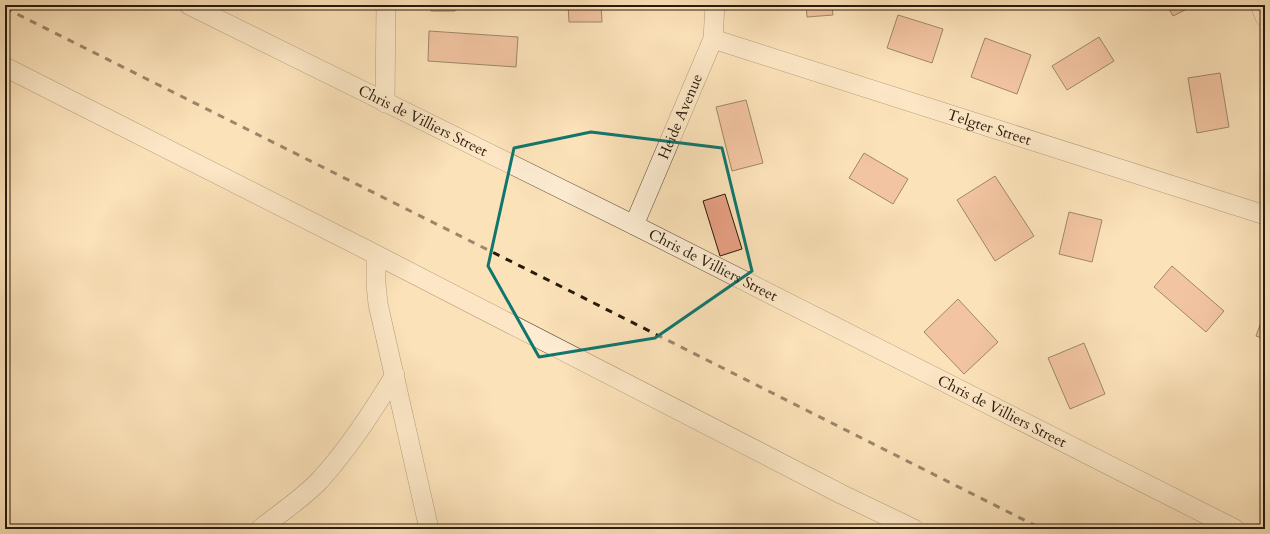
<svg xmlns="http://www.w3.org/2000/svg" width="1270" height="534" viewBox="0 0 1270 534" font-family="Cardo,serif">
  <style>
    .building { fill: #e7a084; stroke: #281a0b }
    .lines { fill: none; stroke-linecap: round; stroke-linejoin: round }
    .minor-casing { stroke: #5d4c36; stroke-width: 20 }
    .minor { stroke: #fdecd2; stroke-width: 19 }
    .rail { stroke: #281a0b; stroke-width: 3; stroke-dasharray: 7 7; stroke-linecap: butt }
    .marked { fill: none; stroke: #0f766e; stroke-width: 3; stroke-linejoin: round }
    .labels { text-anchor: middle; stroke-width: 3.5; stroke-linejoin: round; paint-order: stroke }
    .street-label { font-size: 15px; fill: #281a0b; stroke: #fdecd2 }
  </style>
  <rect width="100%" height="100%" fill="#fce2b9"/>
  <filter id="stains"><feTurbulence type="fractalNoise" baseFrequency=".005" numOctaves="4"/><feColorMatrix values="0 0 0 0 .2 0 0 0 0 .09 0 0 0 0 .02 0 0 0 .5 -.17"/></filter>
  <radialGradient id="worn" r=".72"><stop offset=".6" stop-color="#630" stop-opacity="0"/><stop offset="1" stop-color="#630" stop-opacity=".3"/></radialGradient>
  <path class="building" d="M431,5h24v6h-24z
    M568,5h33l1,17h-33z
    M806,5h26l1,10 -26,2z
    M1167,5h28l-22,11z
    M898,15l45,14 -11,34 -45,-15z
    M429,31l89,6 -2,30 -88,-6z
    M1099,37l15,24 -47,29 -15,-24z
    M985,38l46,17 -14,39 -46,-17z
    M1220,73l9,54 -32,6 -9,-55z
    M746,100l17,63 -31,8 -16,-64z
    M864,153l44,26 -15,25 -44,-26z
    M995,176l39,60 -39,25 -38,-61z
    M725,194l17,55 -22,7 -17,-55z
    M1069,212l33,8 -10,42 -33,-8z
    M1172,266l52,45 -18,21 -52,-45z
    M958,299l40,43 -34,32 -40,-42z
    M1265,311v28l-9,-3z
    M1084,343l21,51 -35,15 -22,-51z"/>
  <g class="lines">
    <g class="minor-casing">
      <g id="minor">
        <path id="s1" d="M189,5l445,220 601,304"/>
        <path d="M1260,5l5,12"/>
        <path id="s2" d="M713,39l552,176"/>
        <path d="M5,67l360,182 476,245 73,35"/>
        <path d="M385,103l1,-98"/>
        <path id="s3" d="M634,225l79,-186 2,-34"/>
        <path d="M376,255v29l2,20 51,225"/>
        <path d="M260,529c20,-16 42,-30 60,-49 29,-32 52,-68 75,-105"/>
      </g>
    </g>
    <use href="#minor" class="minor"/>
    <path class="rail" d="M5,8l567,284 470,237"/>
  </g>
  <path d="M0 0H1270V534H0ZM591,132l131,16 30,123 -97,67 -116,19 -51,-91 26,-118z" fill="#fce2b9" fill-opacity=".55" fill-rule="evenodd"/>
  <path class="marked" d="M591,132l131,16 30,123 -97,67 -116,19 -51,-91 26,-118z"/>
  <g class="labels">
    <g class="street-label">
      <text dy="5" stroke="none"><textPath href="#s3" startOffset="118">Heide Avenue</textPath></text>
      <text dy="5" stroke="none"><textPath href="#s1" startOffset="261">Chris de Villiers Street</textPath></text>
      <text dy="5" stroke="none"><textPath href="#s2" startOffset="290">Telgter Street</textPath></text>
      <text dy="5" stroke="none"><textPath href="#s1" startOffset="585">Chris de Villiers Street</textPath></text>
      <text dy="5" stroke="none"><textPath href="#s1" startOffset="909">Chris de Villiers Street</textPath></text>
    </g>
  </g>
  <rect width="1270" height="534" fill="none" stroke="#fce2b9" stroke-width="20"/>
  <rect x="6" y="6" width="1258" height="522" fill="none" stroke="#281a0b" stroke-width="2"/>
  <rect x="10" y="10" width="1250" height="514" fill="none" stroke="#281a0b"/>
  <rect width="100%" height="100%" filter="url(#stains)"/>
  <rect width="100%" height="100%" fill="url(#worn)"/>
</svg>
